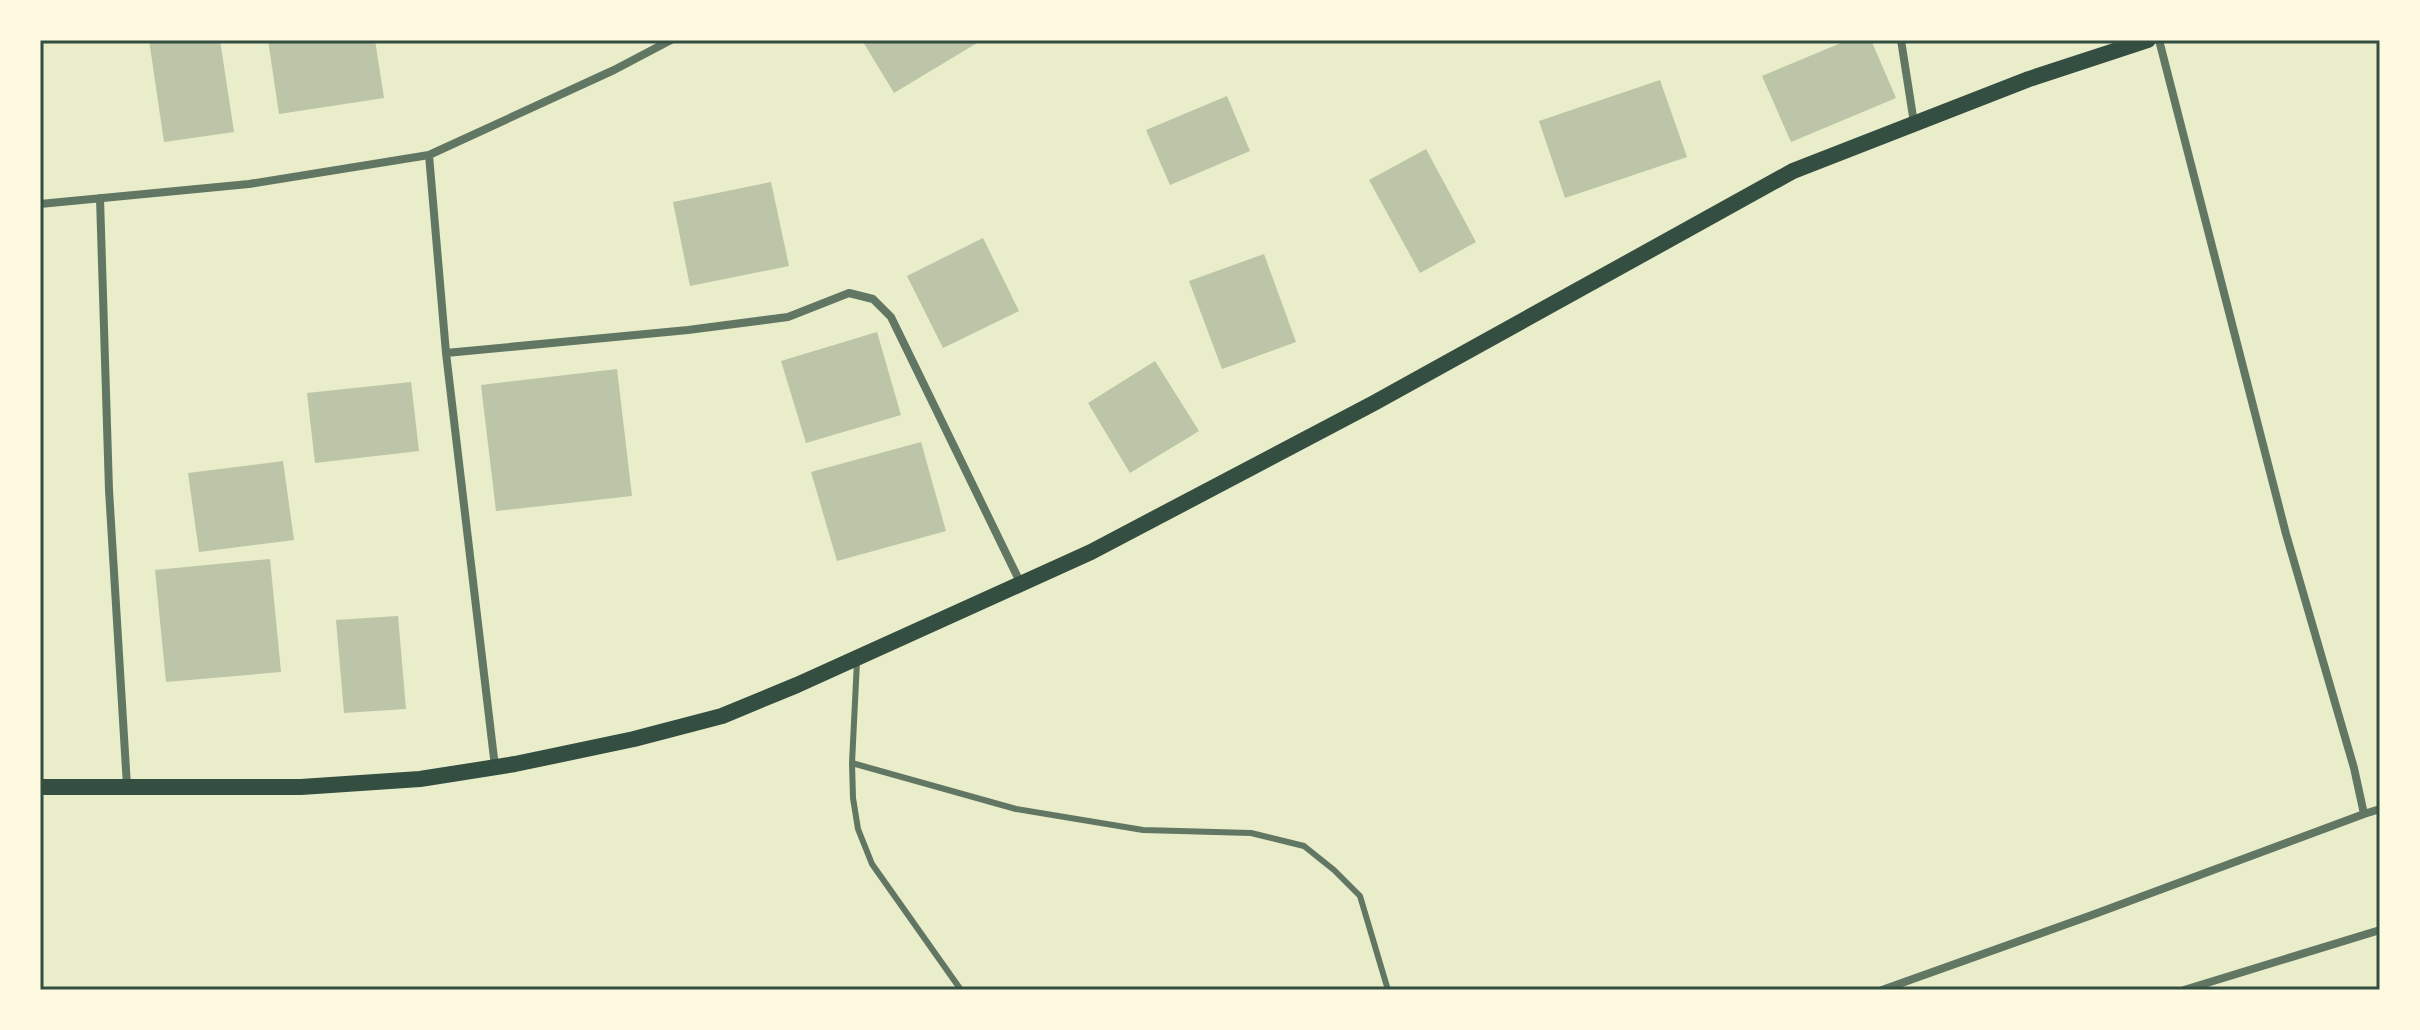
<svg xmlns="http://www.w3.org/2000/svg" width="2420" height="1030" viewBox="0 0 2420 1030" font-family="Figtree,sans-serif">
  <style>
    .building { fill: #bcc5a7 }
    .lines { fill: none; stroke-linecap: round; stroke-linejoin: round }
    .service { stroke: #617663; stroke-width: 6 }
    .minor { stroke: #617663; stroke-width: 8 }
    .secondary { stroke: #344e41; stroke-width: 16 }
    .neatline { fill: none; stroke: #344e41; stroke-width: 3 }
  </style>
  <rect width="100%" height="100%" fill="#e9edc9"/>
  <path class="building" d="M149,40h71l14,92 -70,10z
    M268,40h107l9,58 -105,16z
    M862,40h113l2,3 -83,50z
    M1848,40h23l25,58 -105,44 -29,-66z
    M1660,80l27,77 -122,41 -26,-77z
    M1227,96l23,55 -80,34 -24,-55z
    M1426,149l50,93 -56,31 -51,-93z
    M771,182l18,84 -99,20 -17,-84z
    M983,238l36,73 -76,37 -36,-72z
    M1264,254l32,88 -74,27 -33,-88z
    M877,332l24,83 -95,28 -25,-82z
    M1155,361l44,70 -69,42 -42,-70z
    M617,369l15,127 -136,15 -15,-126z
    M411,382l8,69 -104,12 -8,-70z
    M921,442l25,89 -109,30 -26,-89z
    M283,461l11,79 -95,12 -11,-79z
    M270,559l11,113 -115,10 -11,-112z
    M398,616l8,93 -62,4 -8,-93z"/>
  <g class="lines">
    <path class="service" d="M857,661l-5,102 1,35 5,31 14,35 89,126
      M852,763l164,46 127,21 108,3 53,13 30,24 26,26 28,94"/>
    <path class="minor" d="M1901,40l13,83
      M429,155l17,198 49,414
      M100,198l9,292 18,296
      M40,204l209,-20 180,-29 185,-85 57,-30
      M446,353l242,-23 100,-13 61,-24 24,6 18,18 130,267
      M2364,814l16,-5
      M1882,990l210,-75 272,-101 -10,-46 -68,-234 -127,-494
      M2184,990l196,-60"/>
    <path class="secondary" d="M40,787h261l119,-8 95,-15 119,-25 88,-23 75,-31 294,-133 283,-149 419,-232 236,-92 119,-39"/>
  </g>
  <rect width="2420" height="1030" fill="none" stroke="#fefae0" stroke-width="84"/>
  <rect x="42" y="42" width="2336" height="946" class="neatline"/>
</svg>
